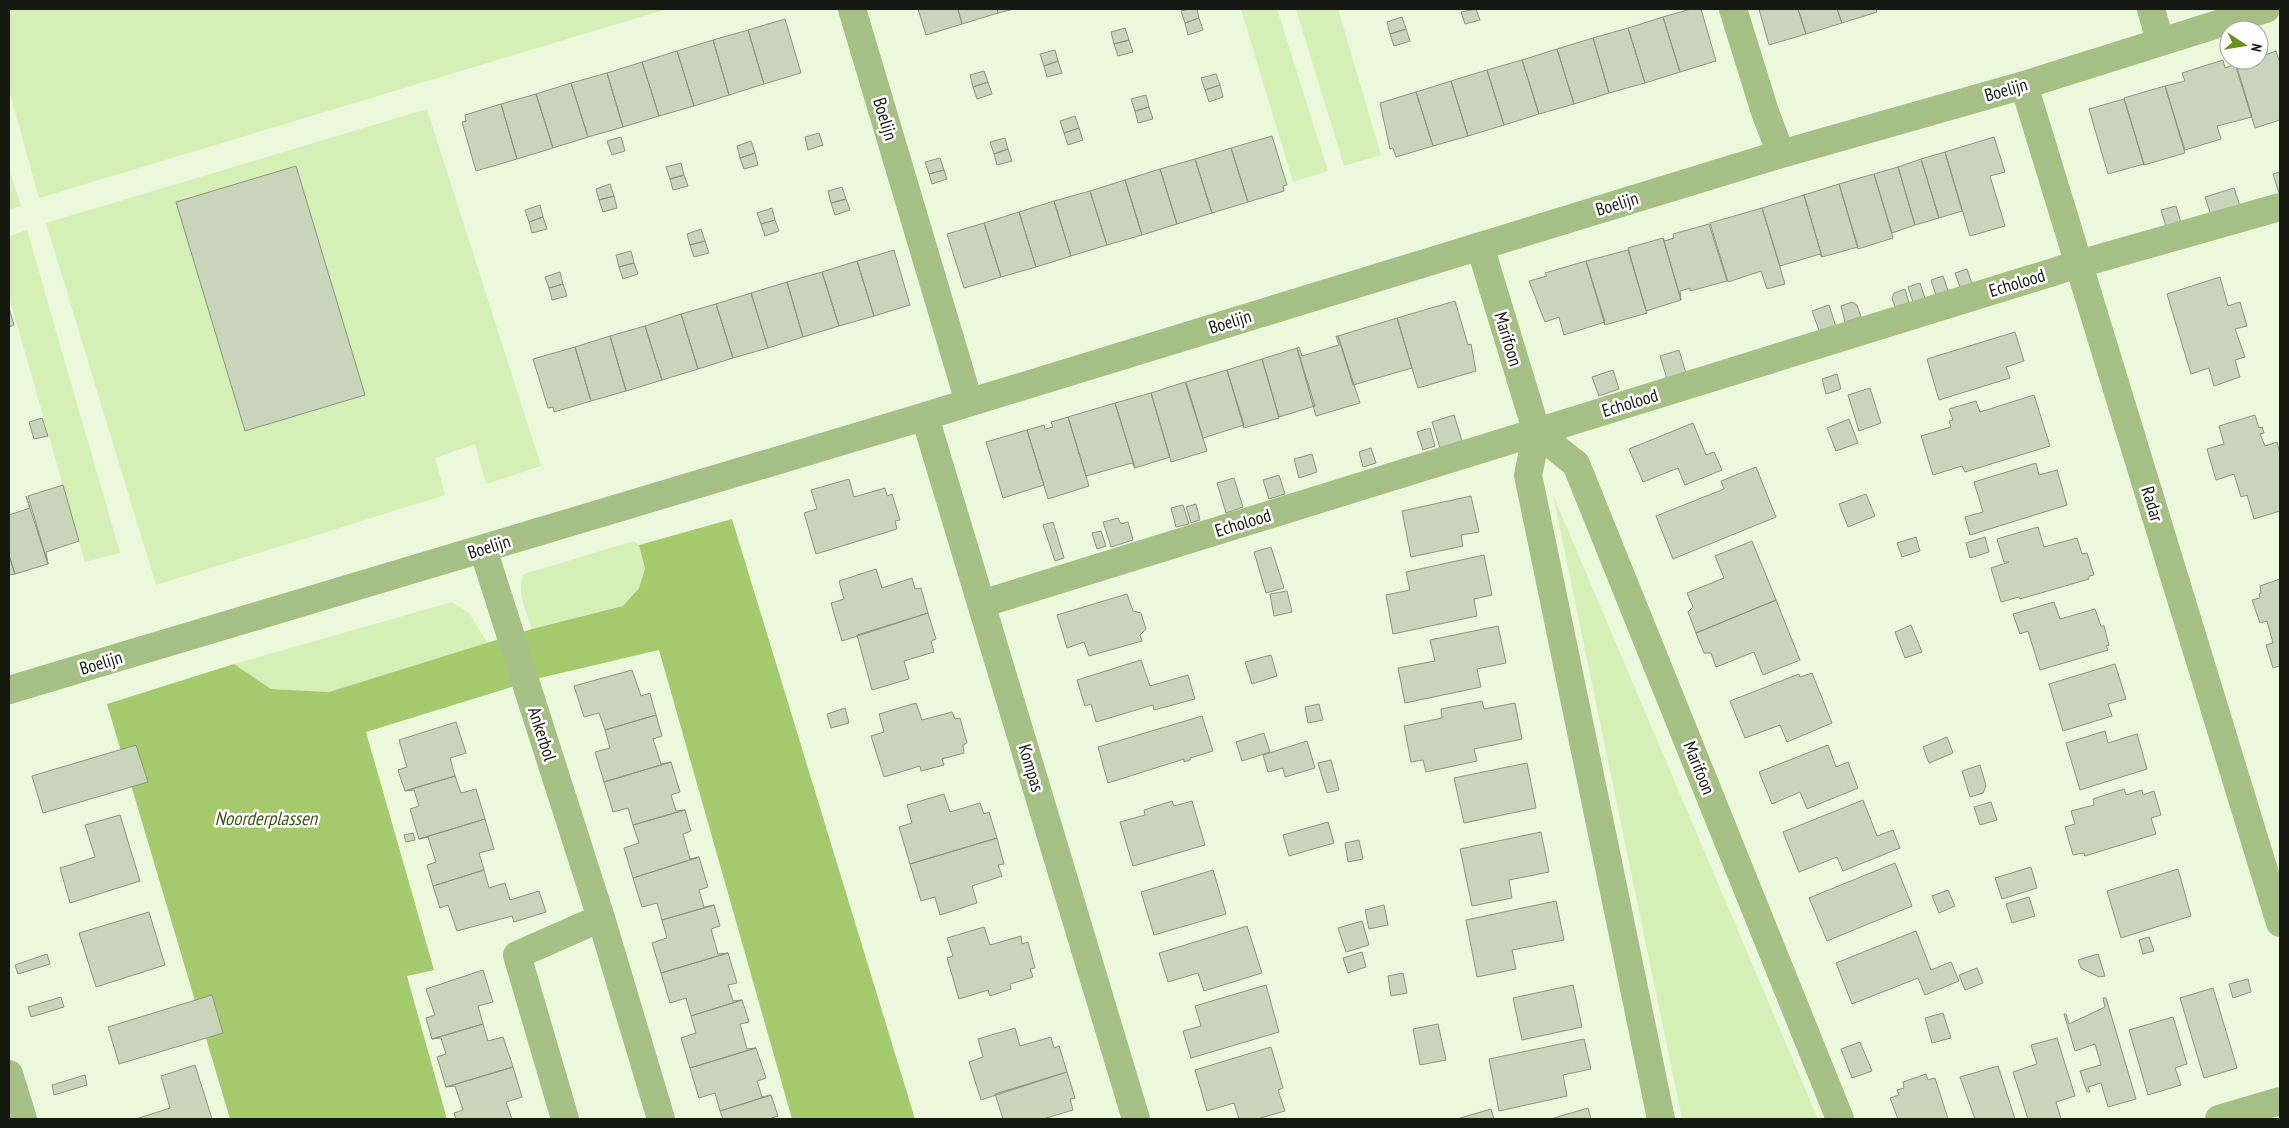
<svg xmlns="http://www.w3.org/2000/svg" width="2289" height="1128" viewBox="0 0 2289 1128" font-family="'PT Sans Narrow',sans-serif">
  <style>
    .green { fill: #d6efb7 }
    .water { fill: #a5ca6e }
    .building { fill: #c8d5ba; stroke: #8a957c }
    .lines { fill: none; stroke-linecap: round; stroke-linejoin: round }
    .minor { stroke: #a6bf85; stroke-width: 28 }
    .labels { text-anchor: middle; stroke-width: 5; stroke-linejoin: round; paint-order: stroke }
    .street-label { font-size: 18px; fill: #151a10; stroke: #fff }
    .water-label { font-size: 19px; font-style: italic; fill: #3f5616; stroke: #fff }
  </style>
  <rect width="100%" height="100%" fill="#ecf8dc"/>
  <path class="green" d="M14,9h653l-628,189 -30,-108v-80z
    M1241,9h36l51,162 -35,11z
    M1296,9h42l43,146 -37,11z
    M427,109l114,357 -55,18 -11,-40 -40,14 10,37 -289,90 -110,-362z
    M9,168l12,38 -12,4z
    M27,230l93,323 -35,9 -76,-265v-61z
    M1553,495l265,624h-136z
    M634,541l5,4 6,24 -6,19 -16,18 -91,23c-5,-16 -17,-39 -8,-55z
    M452,602l17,11 19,31 -159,48 -58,-3 -37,-25z"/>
  <path class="water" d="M732,519l183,600h-123l-133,-469 -115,27 -178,55 68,238 -27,6 40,143h-217l-123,-415 127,-40 37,25 58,3 203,-63 91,-23 16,-18 6,-19 -6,-24z"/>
  <path class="building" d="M918,9h40l4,15 -36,11z
    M958,9h39l1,4 -36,11z
    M997,9h17l-16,4z
    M1190,9h7l2,9 -14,5 -4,-12z
    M1476,9l4,11 -15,4 -4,-12z
    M1691,9h10l15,52 -36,11 -17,-55z
    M1759,9h39l8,25 -37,11z
    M1798,9h39l5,14 -36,11z
    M1837,9h39l1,3 -35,11z
    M1402,17l4,12 -16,5 -3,-12z
    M1663,17l17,55 -35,11 -17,-55z
    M1199,18l4,12 -15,5 -3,-12z
    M785,19l16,54 -37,11 -16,-54z
    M1125,28l4,12 -15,4 -3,-12z
    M1628,28l17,55 -36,10 -16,-55z
    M1406,29l4,12 -16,5 -4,-12z
    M748,30l16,54 -35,11 -16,-55z
    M1593,38l16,55 -35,11 -17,-55z
    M713,40l16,55 -35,11 -17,-55z
    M1129,40l4,12 -15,4 -4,-12z
    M1557,49l17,55 -35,10 -17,-54z
    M1055,50l3,11 -14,5 -4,-12z
    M677,51l17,55 -35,10 -17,-54z
    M2276,51l4,12v57l-25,8 -20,-64 24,-4v-3z
    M1522,60l17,54 -35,11 -17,-55z
    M2223,60l2,8 11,-4 16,53 -35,9 4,13 -36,11 -20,-64 20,-5 -3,-8z
    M1058,61l4,12 -15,4 -3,-11z
    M642,62l17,54 -36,11 -16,-54z
    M1487,70l17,55 -36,11 -17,-55z
    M984,71l4,11 -15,5 -3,-12z
    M607,73l16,54 -35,10 -17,-54z
    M1216,74l4,11 -15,5 -4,-12z
    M1451,81l17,55 -35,10 -17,-54z
    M988,82l4,12 -15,5 -4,-12z
    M571,83l17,54 -35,11 -17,-54z
    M1220,85l3,12 -14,5 -4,-12z
    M2165,86l20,67 -41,12 -20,-67z
    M1416,92l17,54 -37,11 -3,-9 -3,1 -10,-46z
    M536,94l17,54 -36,11 -16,-55z
    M1146,95l3,12 -14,4 -4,-12z
    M2124,99l20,65 -36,10 -19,-65z
    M501,104l16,55 -41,12 -14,-49 4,-1 -1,-6z
    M1149,107l4,12 -15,4 -3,-12z
    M1075,116l4,12 -15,5 -4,-12z
    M1079,128l4,12 -15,5 -4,-12z
    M819,133l4,12 -15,5 -3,-13z
    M1272,136l15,49 -4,1 1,5 -36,11 -17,-54z
    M621,137l4,14 -13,4 -5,-14z
    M1994,137l11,35 -15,4 15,50 -35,10 -25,-84z
    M1005,138l3,11 -14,5 -4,-12z
    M751,141l4,12 -15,5 -3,-12z
    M1231,148l17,54 -36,11 -17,-54z
    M1008,149l4,12 -15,4 -3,-11z
    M1945,152l17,59 -23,7 -18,-59z
    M755,153l3,12 -14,4 -4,-11z
    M940,158l4,12 -15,4 -4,-12z
    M1195,159l17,54 -35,11 -17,-55z
    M1921,159l18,59 -24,7 -17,-58z
    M681,163l3,12 -14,4 -4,-12z
    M296,166l69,229 -120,36 -69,-229z
    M1898,167l17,58 -23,8 -18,-59z
    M1160,169l17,55 -35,11 -17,-55z
    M944,170l3,9 -15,5 -3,-10z
    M2280,172v21h-1l-6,-19z
    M1874,174l19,64 -35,11 -19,-65z
    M684,175l4,11 -15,4 -3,-11z
    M1125,180l17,55 -35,10 -17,-54z
    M610,184l4,12 -15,4 -3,-11z
    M1839,184l19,63 -36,10 -18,-62z
    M842,187l4,12 -15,4 -3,-12z
    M2234,188l6,18 -29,9 -6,-18z
    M1090,191l17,54 -36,11 -17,-55z
    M1804,195l18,62 -2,-3 -40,12 -18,-58z
    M614,196l3,12 -14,4 -4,-12z
    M846,199l4,11 -15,5 -4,-12z
    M1054,201l17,55 -35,11 -17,-55z
    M540,205l3,12 -14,5 -4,-12z
    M2176,206l5,17 -15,4 -5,-17z
    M772,208l3,12 -14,4 -4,-11z
    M1762,208l23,76 -18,5 -6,-18 -33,11 -18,-59z
    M1019,212l17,55 -35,10 -17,-54z
    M543,217l4,12 -15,4 -3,-11z
    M775,220l4,11 -14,5 -4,-12z
    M984,223l17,54 -37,11 -17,-54z
    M1709,224l18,57 -37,10v-3l-10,3 1,9 -18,-62 2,3 9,-3 -1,-4z
    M701,229l4,12 -15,4 -3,-11z
    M1663,238l18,62 -35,11 -18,-63z
    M705,241l4,12 -15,4 -4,-12z
    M894,250l16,55 -36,11 -17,-55z
    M1628,250l19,63 -42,12 -19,-64z
    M631,251l3,12 -15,4 -3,-12z
    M857,261l17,55 -35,10 -17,-54z
    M1586,261l19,61 -41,13 -5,-18 -14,5 -16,-41 18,-5 -2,-3z
    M634,263l4,11 -15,5 -4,-12z
    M1967,269l6,18 -12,3 -6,-17z
    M560,272l3,12 -14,4 -4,-11z
    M822,272l17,54 -36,11 -16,-55z
    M1943,276l6,18 -12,4 -6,-18z
    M2220,277l8,29 12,-4 7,24 -12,3 10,28 -10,3 5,17 -26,9 -5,-18 -18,6 -24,-80z
    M787,282l16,55 -35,11 -17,-55z
    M1920,283l6,18 -12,4 -6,-18z
    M563,284l4,12 -15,4 -3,-12z
    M1905,289l4,14 -14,4 -3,-9 2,-5z
    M751,293l17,55 -35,10 -17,-54z
    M1455,301l13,44 3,-1 5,27 -58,17 -21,-70z
    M1852,302l5,3 4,12 -16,5 -4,-16z
    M716,304l17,54 -35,11 -17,-55z
    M1829,305l7,22 -16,6 -8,-22z
    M9,308l5,17 -5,2z
    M681,314l17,55 -36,11 -17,-54z
    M1397,318l15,50 -59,17 -15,-49z
    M645,326l17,54 -36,11 -16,-55z
    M2015,332l9,29 -18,6 4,11 -71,22 -12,-41z
    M610,336l16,55 -35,10 -16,-54z
    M1336,336h2l22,67 -44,13 -19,-68 2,-1 3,9 37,-11z
    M575,347l16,54 -37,11 -1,-5 -5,1 -15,-49z
    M1297,348l18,58 -36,11 -17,-58z
    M1679,350l7,23 -19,6 -7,-23z
    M1262,359l17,59 -35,10 -17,-58z
    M1227,370l17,55 -41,13 -17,-56z
    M1613,370l6,19 -20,7 -7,-19z
    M1837,374l4,15 -15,5 -4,-15z
    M1185,382l22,69 -36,11 -20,-69z
    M1870,388l11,35 -22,8 -11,-36z
    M1151,393l19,64 -35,11 -20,-65z
    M2034,395l16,51 -85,26 -3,-6 -29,9 -12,-39 30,-9 -2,-6 4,-1 -4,-11 27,-8 4,11z
    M1115,403l20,65 -3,-5 -46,13 -18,-59z
    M1454,415l8,26 -22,7 -8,-26z
    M2255,415l4,13 3,-1 2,6 -4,1 5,12 12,-4 3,12v57l-26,8 -7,-24 -6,2 -7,-23 -18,6 -9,-31 17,-5 -5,-18z
    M1068,417l21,69 -41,13 -21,-69 17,-5 1,4 8,-2 -2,-5z
    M42,418l6,18 -14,3 -5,-17z
    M1849,419l9,24 -22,8 -9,-23z
    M1693,423l13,32 8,-3 8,18 -37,15 -7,-17 -35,14 -14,-33z
    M1430,428l5,18 -12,4 -6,-18z
    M1027,430l17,55 -41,13 -17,-56z
    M1371,448l5,15 -13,4 -4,-15z
    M1312,454l5,18 -18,6 -5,-19z
    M2036,463l3,12 18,-5 10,35 -97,30 -5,-18 18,-5 -9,-30z
    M1756,467l20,50 -103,42 -17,-43 68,-27 -3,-8z
    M1279,475l6,19 -16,5 -6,-19z
    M1234,478l9,29 -17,6 -9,-30z
    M849,479l5,18 31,-9 2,8 5,-2 8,26 -5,1 2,8 -81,25 -12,-41 13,-4 -6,-19z
    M63,485l16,56 -33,11 2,12 -20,-68z
    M1866,494l9,22 -27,11 -9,-23z
    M26,496l22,68 -33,10 -6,-19v-40l21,-7z
    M1471,496l8,36 -18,3 2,11 -52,11 -9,-46z
    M1196,504l4,16 -9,3 -5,-16z
    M1183,505l6,19 -13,3 -5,-19z
    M1118,518l3,6 7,-2 5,18 -22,7 -8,-25z
    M1053,522l11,36 -9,3 -12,-36z
    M2038,527l6,20 33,-9 5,16 5,-1 7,22 -5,1v3l-69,20 -1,-2 -18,5 -10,-34 18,-6h-5l-7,-23z
    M1101,531l5,15 -9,3 -5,-16z
    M1916,537l4,14 -18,6 -5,-14z
    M1985,537l4,15 -19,6 -4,-15z
    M1752,541l24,59 -80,33 -8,-21 5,-5 -6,-14 37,-15 -9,-22z
    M1271,547l13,41 -18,5 -12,-41z
    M9,555l6,19 -6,1z
    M1484,555l8,40 -18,4 3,17 -84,18 -7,-39 24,-5 -4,-18z
    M876,569l6,19 30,-10 3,11 6,-1 7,25 -86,28 -11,-38 13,-4 -5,-18z
    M2280,579v87l-7,2 -7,-23 7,-2 -6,-22 -7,2 -8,-23 8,-2 -1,-4 2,-1 -1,-7z
    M1287,591l5,21 -18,4 -4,-22z
    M1127,594l6,17 8,2 5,16 -6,6 2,6 -53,15 -5,-14 -17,6 -10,-33z
    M1776,600l24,60 -37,15 -9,-23 -38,15 -5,-14h-7l-8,-20z
    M2054,602l6,17 35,-10 6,17h3l5,19 -3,1 2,4 -68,20 -12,-39 -8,3 -7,-20z
    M928,613l8,26 -5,2 3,11 -30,9 5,18 -37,11 -15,-55z
    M1911,625l11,27 -17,6 -10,-26z
    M1498,626l8,37 -29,6 4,18 -76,16 -7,-35 37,-7 -5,-21z
    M1271,655l6,21 -25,8 -7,-22z
    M1141,660l9,26 38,-11 7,24 -41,11 -1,-5 -57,17 -5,-18 -6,2 -8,-26z
    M2115,664l11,35 -18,5 4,12 -49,15 -14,-47z
    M632,670l9,26 9,-3 6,22 -51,15 -6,-17 -15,4 -10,-31z
    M1812,673l20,50 -45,19 -7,-17 -35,13 -15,-37 69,-27 1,3z
    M1482,701l2,8 31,-6 7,36 -48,10 3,12 -51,11 -3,-12 -12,2 -7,-36 38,-8 -1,-9z
    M916,703l6,17 30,-8 3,7 5,-1 7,25 -4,2 1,8 -22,6 2,6 -23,6 -1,-5 -36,11 -13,-41 13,-4 -5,-18z
    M1319,704l4,16 -15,3 -3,-16z
    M845,708l4,15 -18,5 -4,-14z
    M656,715l6,21 -9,3 8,25 10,-2 -67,20 -9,-30 15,-4 -5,-18z
    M1202,716l11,35 -23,7v2l-6,2v-3l-76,24 -10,-36z
    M456,722l10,31 -16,5 5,18 -50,15 -7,-21 9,-3 -8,-27z
    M2105,731l3,12 29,-9 10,35 -67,21 -14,-47z
    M1264,733l6,19 -28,9 -6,-19z
    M1947,737l6,16 -24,10 -6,-16z
    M1307,741l8,27 -30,9 -2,-9 -15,4 -5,-17z
    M136,745l12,37 -105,31 -11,-37z
    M1828,745l8,22 12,-5 10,26 -51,21 -7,-17 -28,12 -13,-32z
    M1331,760l8,30 -12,3 -9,-30z
    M671,762l9,30 -9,3 5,16 9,-1 -52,15 -5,-17 -15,4 -9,-30z
    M1527,763l9,45 -72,15 -10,-45z
    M1980,765l6,21 -3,7 -13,4 -8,-26z
    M455,776l6,17 15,-4 9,30 -66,20 -9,-30 9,-3 -5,-16 -9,1z
    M2124,789l2,6 16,-5 1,5 11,-4 7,24 -10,3 5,16 -71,22 -1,-3 -11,2 -8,-28 10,-3 -4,-13 23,-6 -1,-6z
    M944,794l6,18 30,-9 4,11 5,-2 8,26 -87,26 -11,-37 13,-4 -5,-18z
    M1863,800l14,36 16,-6 7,18 -57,23 -6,-14 -38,15 -16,-40z
    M1172,801l2,5 18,-5 13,44 -72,21 -13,-44 25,-7 -1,-5z
    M1991,802l6,18 -17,5 -6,-18z
    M685,810l6,21 -8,3 7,25 9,-2 -66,21 -9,-30 15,-5 -6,-18z
    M120,815l20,66 -70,22 -10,-35 35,-11 -10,-32z
    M485,819l9,30 -15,4 5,17 -51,16 -6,-21 9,-3 -8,-25 -9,2z
    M1328,822l6,21 -45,13 -6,-21z
    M1541,832l8,40 -40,8 3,18 -40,8 -12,-57z
    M413,833l2,7 -9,2 -2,-7z
    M997,838l7,26 -6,1 4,11 -30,10 5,17 -37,12 -5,-18 -14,4 -11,-37z
    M1359,840l4,19 -15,3 -3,-19z
    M699,857l9,30 -9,3 5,17 10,-2 -52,15 -5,-17 -15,4 -9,-29z
    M1895,863l17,43 -85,35 -18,-43z
    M2031,867l6,21 -35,11 -7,-21z
    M2178,869l13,47 -70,22 -14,-47z
    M484,870l5,18 16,-5 5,17 29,-9 7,21 -32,10 -2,-6 -55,15 -9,-26 -8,3 -7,-22z
    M1213,870l13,44 -72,21 -13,-43z
    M1948,890l7,16 -16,7 -7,-17z
    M2029,897l6,19 -23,7 -6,-19z
    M1556,901l8,39 -52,10 4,19 -39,8 -11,-57z
    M714,905l6,21 -9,3 7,25 10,-1 -67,20 -9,-30 15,-5 -5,-18z
    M1384,905l4,20 -19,4 -4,-19z
    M149,912l16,53 -69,22 -17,-54z
    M1362,921l7,24 -23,7 -8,-24z
    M1247,926l15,47 -58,18 -6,-18 -30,9 -9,-29z
    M984,927l6,18 31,-9 1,8 6,-2 7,26 -5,1 3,8 -23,7 1,5 -21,7 -2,-6 -29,9 -12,-41 6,-2 -6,-18z
    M1916,931l15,39 20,-8 8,19 -34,14 -7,-17 -66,26 -16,-41z
    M2149,937l5,14 -11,3 -4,-14z
    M1362,952l4,15 -18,6 -5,-15z
    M728,953l9,30 -9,2 5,16 9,-1 -51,16 -5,-18 -16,5 -9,-30z
    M47,954l3,10 -32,10 -3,-9z
    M2098,954l7,22 -6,1 -18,-9 -3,-8z
    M1977,968l6,15 -18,7 -6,-15z
    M483,970l10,32 -15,4 5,18 -51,15 -6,-21 9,-3 -9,-26z
    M1403,973l4,20 -16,3 -3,-20z
    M2248,979l3,13 -18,6 -4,-14z
    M1266,985l13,47 -88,26 -8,-27 18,-5 -6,-20z
    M1573,985l9,42 -60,13 -9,-42z
    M2213,988l24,80 -33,10 -24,-80z
    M212,995l11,38 -104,31 -11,-37z
    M61,997l3,10 -33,10 -3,-10z
    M2103,998h3l30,101 -28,8 -7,-24 -13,4 2,5h-3l-7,-21 21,-6 -6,-21 -20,7 -11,-37h2l3,10 36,-17z
    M742,1000l7,22 -9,2 7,25 9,-1 -66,20 -9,-30 15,-5 -5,-17z
    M1943,1013l8,25 -19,5 -7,-25z
    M2173,1017l14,47 -12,4 6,17 -33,10 -19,-65z
    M483,1024l5,17 15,-4 10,30 -67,20 -9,-30 9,-3 -5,-16 -9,1z
    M1438,1024l8,36 -26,5 -7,-36z
    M1015,1028l5,18 31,-9 3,11 5,-2 8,26 -86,28 -12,-38 14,-5 -5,-18z
    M2057,1038l18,58 -19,6 5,17h-33l-15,-47 24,-8 -6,-19z
    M1584,1039l7,30 -28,6 4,21 -68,15 -10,-52z
    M1860,1042l12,29 -20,7 -11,-29z
    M1271,1047l12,41 -5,2 7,21 -28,8h-18l-5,-16 -27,8 -12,-41z
    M756,1048l10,30 -9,3 5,16 9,-2 -51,16 -5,-18 -16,5 -9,-30z
    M195,1065l17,54h-76l34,-11 -9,-32z
    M1998,1066l17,53h-40l-15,-42z
    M513,1067l9,30 -16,5 6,17h-56l-2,-6 9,-3 -8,-24 -9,1z
    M1067,1072l8,26 -5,1 3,11 -30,9h-40l-8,-25z
    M1926,1074l2,6 7,-2 13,41h-50l-8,-21 9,-3 -2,-5 7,-2 -1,-6z
    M85,1075l2,10 -33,10 -2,-10z
    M771,1095l7,21 -9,3h-46l-3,-8z
    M1588,1108l3,11h-37v-1z
    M1491,1109l3,10h-37z"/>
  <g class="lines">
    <path class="minor" d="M852,9l117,393
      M1733,9l32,103 16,42
      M2151,9l9,32
      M2024,85l256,838
      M1480,246l57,187 39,31 264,655
      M925,417l211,702
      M1537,433l-9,42 133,644
      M483,549l118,369 60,201
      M981,604l1098,-340 201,-57
      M9,690l897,-268 875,-268 243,-69 242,-76
      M9,1074l14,45
      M565,1119l-48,-164 84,-37
      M2219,1119l61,-18"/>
  </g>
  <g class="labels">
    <g class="street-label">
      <text transform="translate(2006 90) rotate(-16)" y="6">Boelijn</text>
      <text transform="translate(885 119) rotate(73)" y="6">Boelijn</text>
      <text transform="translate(1617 204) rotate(-17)" y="6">Boelijn</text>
      <text transform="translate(2017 283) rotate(-17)" y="6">Echolood</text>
      <text transform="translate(1230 322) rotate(-17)" y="6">Boelijn</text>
      <text transform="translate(1508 339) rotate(73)" y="6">Marifoon</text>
      <text transform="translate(1630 403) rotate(-17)" y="6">Echolood</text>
      <text transform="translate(2152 504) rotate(73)" y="6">Radar</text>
      <text transform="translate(1243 523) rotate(-17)" y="6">Echolood</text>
      <text transform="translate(489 547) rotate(-17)" y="6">Boelijn</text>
      <text transform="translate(101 663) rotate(-17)" y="6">Boelijn</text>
      <text transform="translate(542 734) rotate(72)" y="6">Ankerbol</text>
      <text transform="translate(1031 768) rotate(73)" y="6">Kompas</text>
      <text transform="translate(1699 768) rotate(68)" y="6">Marifoon</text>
    </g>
    <g class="water-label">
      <text x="266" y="825">Noorderplassen</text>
    </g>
  </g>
  <rect width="2289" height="1128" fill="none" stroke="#151a10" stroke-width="20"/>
  <g transform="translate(2244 45) rotate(102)"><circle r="24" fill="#ffffff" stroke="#a1a39f"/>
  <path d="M0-4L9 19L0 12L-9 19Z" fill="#688e1b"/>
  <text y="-8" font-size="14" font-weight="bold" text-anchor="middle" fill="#151a10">N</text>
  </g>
</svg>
